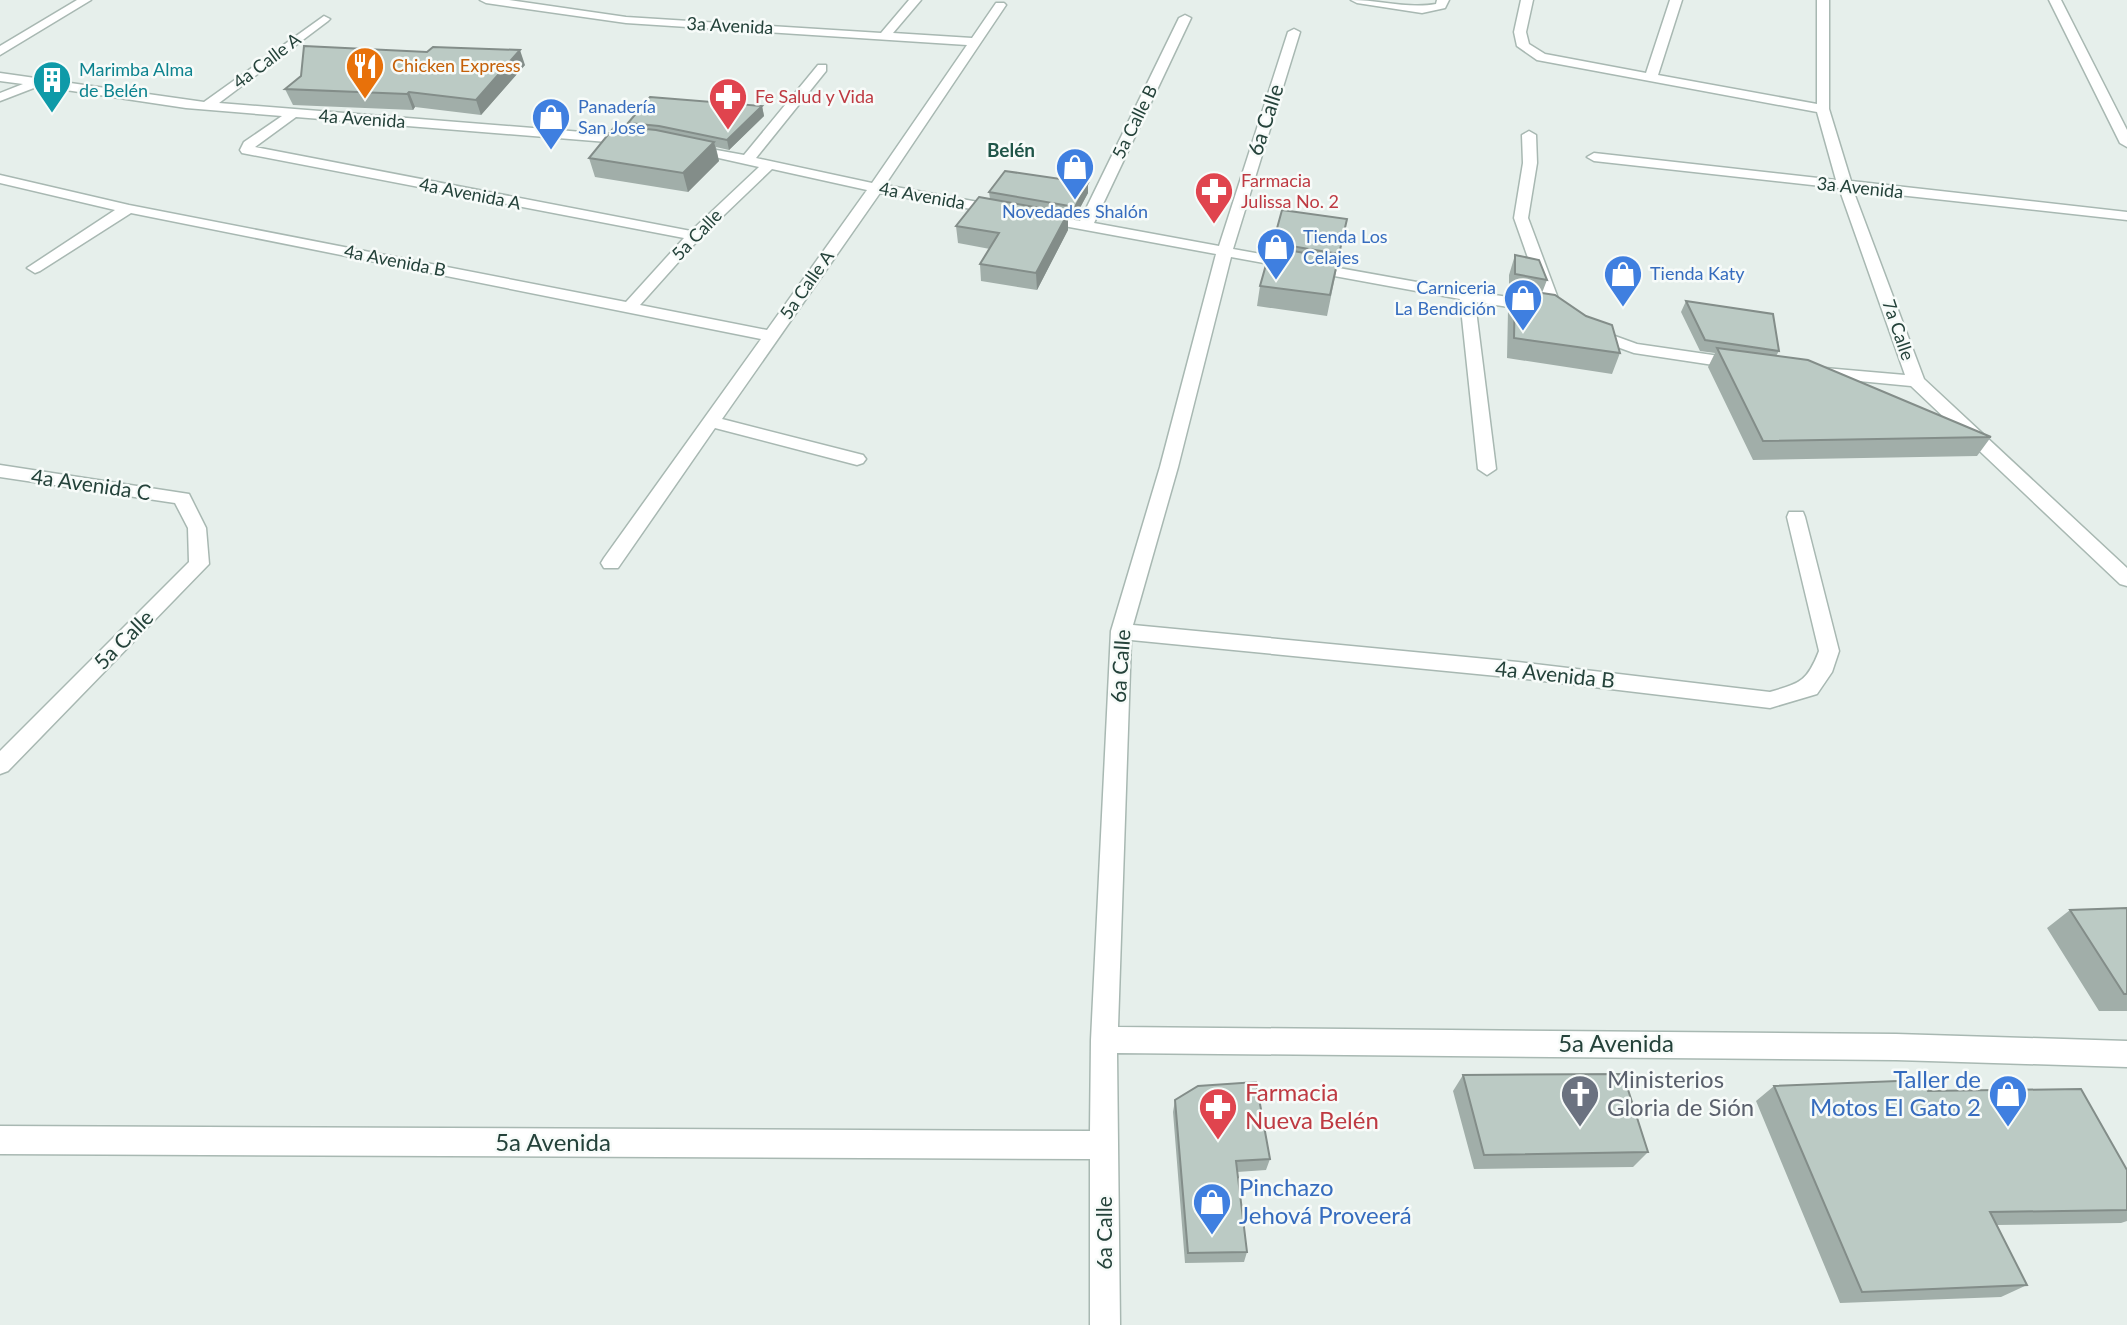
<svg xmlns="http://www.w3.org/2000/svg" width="2127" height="1325" viewBox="0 0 2127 1325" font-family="Lato,sans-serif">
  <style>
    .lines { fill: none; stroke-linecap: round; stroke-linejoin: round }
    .minor-casing { stroke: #a8b8b2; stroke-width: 3 }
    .minor { fill: #fff; fill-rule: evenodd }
    .wall { fill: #a1aea9 }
    .shaded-wall { fill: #838d89 }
    .building { fill: #bbcac4; stroke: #838d89; stroke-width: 2 }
    .labels { text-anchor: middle; stroke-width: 5; stroke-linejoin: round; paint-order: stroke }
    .far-street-label { font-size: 18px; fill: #24423a; stroke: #f7fbf9 }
    .far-food-label { font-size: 18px; fill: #c56008; stroke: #f7fbf9; text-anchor: start }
    .far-culture-label { font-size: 18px; fill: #0d838f; stroke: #f7fbf9; text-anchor: start }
    .far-health-label { font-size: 18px; fill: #be3a42; stroke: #f7fbf9; text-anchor: start }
    .far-shop-label { font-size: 18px; fill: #366cbe; stroke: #f7fbf9; text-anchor: start }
    .far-neighbourhood-label { font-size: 19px; font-weight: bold; fill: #1f5548; stroke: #f7fbf9 }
    .street-label { font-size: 21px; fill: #24423a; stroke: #f7fbf9 }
    .near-street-label { font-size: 24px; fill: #24423a; stroke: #f7fbf9 }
    .near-worship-label { font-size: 24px; fill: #5b616d; stroke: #f7fbf9; text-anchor: start }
    .near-shop-label { font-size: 24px; fill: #366cbe; stroke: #f7fbf9; text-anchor: end }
    .near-health-label { font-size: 24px; fill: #be3a42; stroke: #f7fbf9; text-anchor: start }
  </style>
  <rect width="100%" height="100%" fill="#e6efeb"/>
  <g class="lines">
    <g class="minor-casing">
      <path id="minor" d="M77,0h14l-91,55v-9z
        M480,0h29l117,17 255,16 28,-33h12l-28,33 79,5 24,-35h8l2,2 -121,180 115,21 7,4 -7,4 -120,-21 -158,226 141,36 3,4 -3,4 -6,2 -142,-37 -97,140h-14l-3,-5 3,-5 157,-219 -630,-126 -91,58 -5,2 -8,-5 88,-58 -115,-27v-8l129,30 497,97 58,-64 -442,-85 -2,-3 4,-8 38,-26 -96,-8 -147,-22 -39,15v-8l23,-9 -23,-3v-8l204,29 120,-86 6,3 -2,2 -109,82 413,33 7,4 -7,4 -336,-27 -41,30 436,84 68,-64 -76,-17v-6l61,11 74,-90h8v6l-70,87 116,25 95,-138 -341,-22 -140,-20zM772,169l95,21 -100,140 -127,-25 59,-66z
        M1351,0c28,0 58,9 85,4l1,-4h12l-4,8 -23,5 -65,-10z
        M1521,0h12l-7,32 3,12 16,10 101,19 24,-73h12l-24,75 159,29v-104h12v109l22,72 276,31v8l-274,-30 71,189 203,189v18l-7,-2 -209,-198 -104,-10 -2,-4 8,-5 92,8 -66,-187 -245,-27 -7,-4 7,-4 242,27 -19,-68 -280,-52 -20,-14 -3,-14z
        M2049,0h12l66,130v17l-7,-4z
        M1185,15l6,3 -97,205 125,23 69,-214 6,-3 6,3 -67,217 234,42 70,10 8,5 -8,5 -62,-9 21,167 -9,6 -9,-6 -18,-170 -229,-42 -53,210 -45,158 385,37 252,30c30,-9 37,-10 49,-41l-32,-134 2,-5h14l2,5 34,134 -7,21 -15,22 -47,14 -252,-30 -387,-38 -13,387 778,7 231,7v26l-231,-7 -779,-7 3,272h-30v-166l-1090,-5v-28l1090,5 1,-91 20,-409 49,-164 56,-213 -174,-32 -7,-4 7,-4 38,7 99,-203z
        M1529,131l7,4 1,28 -9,55 34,91 -8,5 -8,-5 -32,-91 9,-55 -1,-28z
        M1590,327l47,17 103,15 8,5 -8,5 -106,-16 -50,-18 -2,-3z
        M0,465l189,29 17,34 3,36 -201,207 -8,3v-23l189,-189 -1,-34 -13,-25 -175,-26z"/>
    </g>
    <use href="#minor" class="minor"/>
  </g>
  <path class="wall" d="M525,65l-44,50 -66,-8 -2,3 -120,-5 -8,-16z
    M762,106l2,10 -35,34 -13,-3 3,14 -31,31 -93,-15 -6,-19 40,-30 -1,-5z
    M1088,183v10l-13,24 -7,-1v14l-31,60 -56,-9 -1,-17 10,-15 -32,-6 -2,-17 34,-27 -1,-7z
    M1347,219l-20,97 -70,-10 3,-20 13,-43z
    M1515,255l32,25 -5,13 78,60 -8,21 -105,-16 1,-48 5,-15 -4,-1v-19z
    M1686,301l93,50 -3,5 215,81 -14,19 -224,4 -45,-93 7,-14 -15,-2 -19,-39z
    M2127,908v103h-28l-52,-83 23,-18z
    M1463,1075l185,77 -15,15 -159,2 -21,-78z
    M1774,1086l154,5 199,79v51l-6,2 -125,2 31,60 -26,12 -161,6 -84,-202z
    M1175,1100l95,59 -4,11 -29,2 10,80 -3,10 -59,1 -12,-151z"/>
  <path class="shaded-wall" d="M520,50l5,15 -44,50 -5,-15z
    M409,92l6,15 -2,3 -6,-16z
    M762,106l2,10 -35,34 -2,-10z
    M714,142l5,19 -31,31 -5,-19z
    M1088,183v10l-13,24v-10z
    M1068,213v17l-31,60 -1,-17z"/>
  <path class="building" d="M304,46l123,6 6,-5 87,3 -44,50 -67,-8 -2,2 -122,-5 16,-13z
    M650,97l112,9 -35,34 -68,-14 -31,-3z
    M615,126l41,4 58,12 -31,31 -94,-15z
    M1005,171l83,12 -13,24 -86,-15z
    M979,197l89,16 -32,60 -56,-9 19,-31 -43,-7z
    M1282,210l65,9 -8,35 -66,-11z
    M1271,247l67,12 -8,36 -70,-9z
    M1515,255l24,5 8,20 -32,-6z
    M1515,289l40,6 31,21 26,9 8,28 -106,-15z
    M1686,301l87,13 6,37 -74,-11z
    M1717,348l91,12 183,77 -228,4z
    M2127,908v86h-3l-54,-84z
    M1623,1074l25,78 -164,3 -21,-80z
    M1923,1080l5,11 153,-2 46,81v40l-137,2 37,73 -165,7 -88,-206z
    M1256,1082l14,77 -34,2 11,91 -59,1 -13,-153 23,-14z"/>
  <defs>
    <g id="restaurant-pin" transform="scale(2.0125)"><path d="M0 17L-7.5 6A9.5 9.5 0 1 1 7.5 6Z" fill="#e8710a" stroke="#f7fbf9"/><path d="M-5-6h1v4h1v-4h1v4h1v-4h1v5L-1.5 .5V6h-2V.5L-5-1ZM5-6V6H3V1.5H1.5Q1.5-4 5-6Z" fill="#fff"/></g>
    <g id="building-pin" transform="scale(2.0125)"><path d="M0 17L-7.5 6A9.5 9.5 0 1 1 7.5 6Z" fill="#0f9aa8" stroke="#f7fbf9"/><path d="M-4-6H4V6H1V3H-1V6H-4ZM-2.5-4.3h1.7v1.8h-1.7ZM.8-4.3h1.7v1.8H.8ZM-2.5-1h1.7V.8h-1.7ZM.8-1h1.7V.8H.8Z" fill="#fff"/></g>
    <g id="pharmacy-pin" transform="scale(2.0125)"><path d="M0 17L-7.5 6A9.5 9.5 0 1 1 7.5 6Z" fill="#e0444e" stroke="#f7fbf9"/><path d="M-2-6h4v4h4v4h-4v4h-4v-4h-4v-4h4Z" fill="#fff"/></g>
    <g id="shop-pin" transform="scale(2.0125)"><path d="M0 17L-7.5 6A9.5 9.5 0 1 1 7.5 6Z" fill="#3f7fe0" stroke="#f7fbf9"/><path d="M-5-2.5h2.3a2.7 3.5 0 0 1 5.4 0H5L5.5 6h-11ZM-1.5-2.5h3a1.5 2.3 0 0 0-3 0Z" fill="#fff"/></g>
    <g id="church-pin" transform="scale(2.0125)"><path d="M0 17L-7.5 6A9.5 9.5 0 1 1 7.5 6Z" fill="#6b7280" stroke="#f7fbf9"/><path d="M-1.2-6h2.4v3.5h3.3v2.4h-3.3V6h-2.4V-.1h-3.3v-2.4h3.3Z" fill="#fff"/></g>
  </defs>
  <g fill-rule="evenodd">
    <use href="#restaurant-pin" x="365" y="66"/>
    <use href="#building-pin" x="52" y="80"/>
    <use href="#pharmacy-pin" x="728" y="97"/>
    <use href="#shop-pin" x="551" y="117"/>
    <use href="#shop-pin" x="1075" y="167"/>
    <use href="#pharmacy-pin" x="1214" y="191"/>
    <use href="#shop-pin" x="1276" y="247"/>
    <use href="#shop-pin" x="1623" y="274"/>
    <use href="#shop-pin" x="1523" y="298"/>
    <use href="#church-pin" x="1580" y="1094"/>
    <use href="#shop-pin" x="2008" y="1094"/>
    <use href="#pharmacy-pin" x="1218" y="1107"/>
    <use href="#shop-pin" x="1212" y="1202"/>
  </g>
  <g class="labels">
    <g class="far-street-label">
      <text transform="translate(730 26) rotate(3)" y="6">3a Avenida</text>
      <text transform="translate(267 61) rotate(-37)" y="6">4a Calle A</text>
      <text transform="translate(362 119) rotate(4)" y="6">4a Avenida</text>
      <text transform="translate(1135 122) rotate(-64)" y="6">5a Calle B</text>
      <text transform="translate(1860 188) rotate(6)" y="6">3a Avenida</text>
      <text transform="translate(470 194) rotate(11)" y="6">4a Avenida A</text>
      <text transform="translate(922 196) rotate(10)" y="6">4a Avenida</text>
      <text transform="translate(697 235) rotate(-46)" y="6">5a Calle</text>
      <text transform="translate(395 261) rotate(11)" y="6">4a Avenida B</text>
      <text transform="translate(807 285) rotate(-55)" y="6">5a Calle A</text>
      <text transform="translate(1898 330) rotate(71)" y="6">7a Calle</text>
    </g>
    <g class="far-food-label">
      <text x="392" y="72">Chicken Express</text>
    </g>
    <g class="far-culture-label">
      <text x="79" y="76">Marimba Alma<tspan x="79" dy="21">de Belén</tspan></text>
    </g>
    <g class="far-health-label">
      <text x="755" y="103">Fe Salud y Vida</text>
      <text x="1241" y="187">Farmacia<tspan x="1241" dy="21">Julissa No. 2</tspan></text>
    </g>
    <g class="far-shop-label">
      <text x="578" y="113">Panadería<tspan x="578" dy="21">San Jose</tspan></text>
      <text x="1075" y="218" text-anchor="middle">Novedades Shalón</text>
      <text x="1303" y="243">Tienda Los<tspan x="1303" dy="21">Celajes</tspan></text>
      <text x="1650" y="280">Tienda Katy</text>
      <text x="1496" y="294" text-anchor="end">Carniceria<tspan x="1496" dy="21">La Bendición</tspan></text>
    </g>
    <g class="far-neighbourhood-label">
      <text x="1011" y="157">Belén</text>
    </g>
    <g class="street-label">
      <text transform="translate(1266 120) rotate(-72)" y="7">6a Calle</text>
      <text transform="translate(91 485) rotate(8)" y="7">4a Avenida C</text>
      <text transform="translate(124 640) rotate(-45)" y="7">5a Calle</text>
      <text transform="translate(1121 666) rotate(-86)" y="7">6a Calle</text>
      <text transform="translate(1555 675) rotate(6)" y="7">4a Avenida B</text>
      <text transform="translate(1105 1233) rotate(-90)" y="7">6a Calle</text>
    </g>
    <g class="near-street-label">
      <text x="1616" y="1052">5a Avenida</text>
      <text x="553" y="1151">5a Avenida</text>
    </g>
    <g class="near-worship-label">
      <text x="1607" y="1088">Ministerios<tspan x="1607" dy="28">Gloria de Sión</tspan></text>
    </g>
    <g class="near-shop-label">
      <text x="1981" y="1088">Taller de<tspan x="1981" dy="28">Motos El Gato 2</tspan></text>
      <text x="1239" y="1196" text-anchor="start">Pinchazo<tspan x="1239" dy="28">Jehová Proveerá</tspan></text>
    </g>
    <g class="near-health-label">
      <text x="1245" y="1101">Farmacia<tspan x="1245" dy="28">Nueva Belén</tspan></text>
    </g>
  </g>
</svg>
